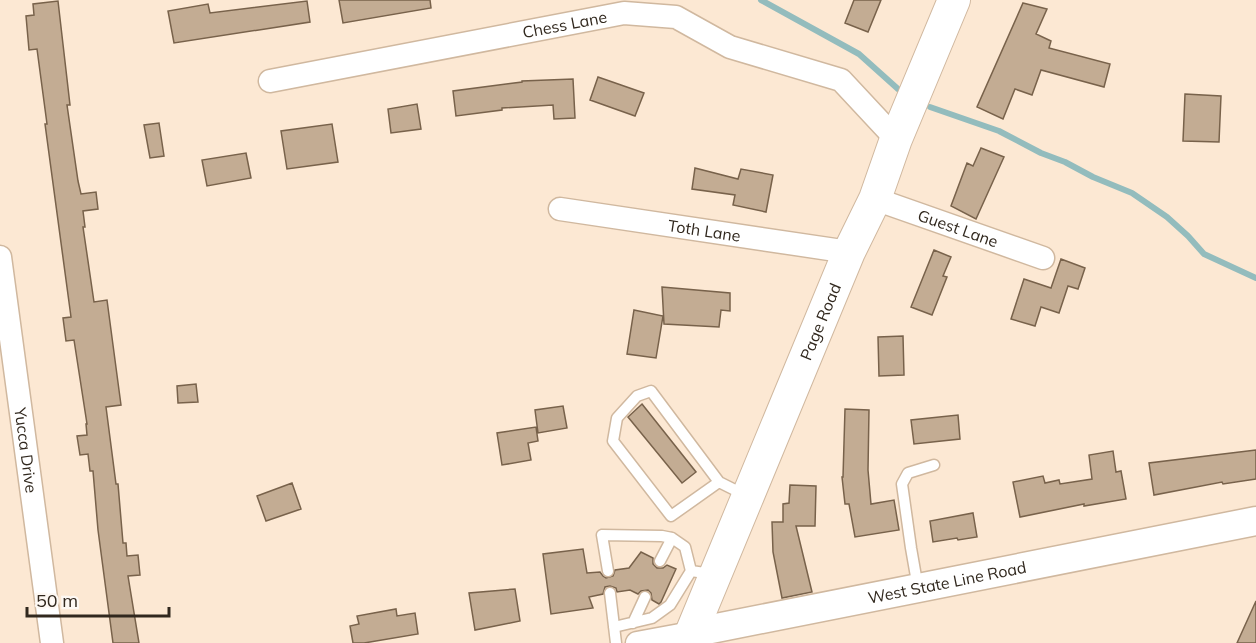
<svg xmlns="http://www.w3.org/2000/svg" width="1256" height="643" viewBox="0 0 1256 643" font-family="Mulish,sans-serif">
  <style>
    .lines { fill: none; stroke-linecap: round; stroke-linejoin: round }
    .stream { stroke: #93bcbd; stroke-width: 6 }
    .building { fill: #c3ac93; stroke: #78624b; stroke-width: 1.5 }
    .service-casing { stroke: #d0b89f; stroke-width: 13 }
    .minor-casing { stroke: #d0b89f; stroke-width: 25 }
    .tertiary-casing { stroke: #d0b89f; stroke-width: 31 }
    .secondary-casing { stroke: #d0b89f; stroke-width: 34 }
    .service { stroke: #fff; stroke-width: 10 }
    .minor { stroke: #fff; stroke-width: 22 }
    .tertiary { stroke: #fff; stroke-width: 28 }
    .secondary { stroke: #fff; stroke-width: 32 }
    .labels { text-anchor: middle; stroke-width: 6; stroke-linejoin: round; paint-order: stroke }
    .street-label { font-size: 16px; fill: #31281e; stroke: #fdf8f3 }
  </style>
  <rect width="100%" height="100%" fill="#fce8d3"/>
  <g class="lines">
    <path class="stream" d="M761,0l98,54 39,35
      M930,107l69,24 42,22 24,9 28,15 39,16 35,24 21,19 16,18 52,24"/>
  </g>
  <path class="building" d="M339,0h91l1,8 -88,15z
    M854,0h27l-13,32 -23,-9z
    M58,1l12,104h-3l11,76 3,13 15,-2 2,17 -15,2 2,16h-2l11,75 13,-2 14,105 -15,2 10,77h2l5,59h3l1,13 11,-1 2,20 -12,1 11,67h-26l-15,-113 -5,-59h-3l-2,-17 -8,1 -3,-19 10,-1 -1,-11h1l-13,-84 -8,1 -3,-23 8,-1 -26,-193h2l-10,-75 -8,1 -3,-34 8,-1 -1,-11z
    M307,1l3,21 -136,21 -6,-32 40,-7 2,9z
    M1023,3l24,6 -11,25 15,7 -2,7 61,16 -6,23 -63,-17 -9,25 -17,-6 -12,30 -26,-12z
    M598,77l46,16 -9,23 -45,-16z
    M573,79l2,39 -21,1 -1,-14 -51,3v2l-46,6 -3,-25 69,-9v-1z
    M1185,94l36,2 -2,46 -36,-1z
    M417,104l4,25 -30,4 -3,-24z
    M159,123l5,33 -14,2 -6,-33z
    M332,124l6,38 -51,7 -6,-38z
    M981,148l23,9 -28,62 -25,-13 16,-43 6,3z
    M246,153l5,25 -44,8 -5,-26z
    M695,168l43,11 3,-10 32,6 -7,37 -33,-7 2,-10 -43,-6z
    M934,250l17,7 -8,19 4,1 -15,38 -21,-8z
    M1061,259l24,9 -7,21 -10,-3 -9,27 -18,-6 -6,19 -24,-7 13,-40 27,9z
    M662,287l68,6v18l-9,-1 -2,17 -55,-3z
    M634,310l29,6 -7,42 -29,-4z
    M903,336l1,39 -25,1 -1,-39z
    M196,384l2,18 -20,1 -1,-17z
    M642,404l54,68 -14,11 -54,-66z
    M563,406l4,22 -29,5 -3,-23z
    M845,409l24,1 -1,60 3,34 23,-4 5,30 -44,7 -6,-33h-4l-3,-27h1z
    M958,415l2,24 -46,5 -3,-24z
    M536,427l2,14 -10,2 3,17 -29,5 -5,-32z
    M1256,450v29l-33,5 -1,-2 -68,13 -5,-32z
    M1113,451l3,21 5,-1 5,28 -42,7v-2l-64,13 -7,-35 30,-6 2,7 14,-3 1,4 32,-5 -3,-24z
    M292,483l9,26 -35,12 -9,-25z
    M790,485l26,1 -1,40h-19l16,66 -30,6 -9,-46 -1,-30h11v-18l6,-1z
    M973,513l4,24 -19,3 -1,-2 -24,4 -3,-21z
    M583,549l4,24 13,-1 3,4 3,2 7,-2 2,-6 14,-2 12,-16 12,6v6l4,4h6l4,-3 9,4 -15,33 -2,2 -7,-4 -1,-7 -3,-3 -7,1 -3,3 -8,-4 -13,2 -1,-4 -6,-2 -5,1 -2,7 -14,3 4,11 -42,6 -8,-60z
    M515,589l5,32 -45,9 -6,-37z
    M1256,601v42h-19z
    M396,609l1,7 18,-3 3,21 -54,9h-11l-3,-17 9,-2 -2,-8z"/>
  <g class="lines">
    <g class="service-casing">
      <path id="service" d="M719,482l-48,34 -58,-75 4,-23 20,-22 14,-5 68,91 26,13
        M660,561l12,-23
        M608,571l-6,-36 60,1 10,2 13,9 6,24 21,3
        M918,588l-7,-40 -9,-64 6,-11 26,-8
        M610,593l6,50
        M633,623l12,-26
        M614,627l38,-9 18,-13 21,-34"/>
    </g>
    <g class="minor-casing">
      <g id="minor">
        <path id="s1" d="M270,81l354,-68 52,4 54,30 111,33 55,59"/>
        <path id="s2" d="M875,199l168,59"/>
        <path id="s3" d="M560,209l289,43"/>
        <path id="s4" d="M0,257l52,386"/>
        <path d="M637,643l54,-10"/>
      </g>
    </g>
    <g class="tertiary-casing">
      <g id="tertiary">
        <path id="s5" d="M691,633l565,-112"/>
      </g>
    </g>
    <g class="secondary-casing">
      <g id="secondary">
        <path id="s6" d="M687,643l162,-391 26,-53 21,-60 58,-139"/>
      </g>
    </g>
    <use href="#service" class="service"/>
    <use href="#minor" class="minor"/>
    <use href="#tertiary" class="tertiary"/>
    <use href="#secondary" class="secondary"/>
  </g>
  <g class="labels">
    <g class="street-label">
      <text dy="6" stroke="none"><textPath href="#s1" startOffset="300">Chess Lane</textPath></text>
      <text dy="6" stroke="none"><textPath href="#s2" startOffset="88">Guest Lane</textPath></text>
      <text dy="6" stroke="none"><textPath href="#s3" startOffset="146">Toth Lane</textPath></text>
      <text dy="6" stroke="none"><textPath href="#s6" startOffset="348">Page Road</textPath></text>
      <text dy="6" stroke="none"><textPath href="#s4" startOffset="195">Yucca Drive</textPath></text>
      <text dy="6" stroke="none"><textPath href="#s5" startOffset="261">West State Line Road</textPath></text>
    </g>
  </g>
  <path d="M27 607v9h142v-9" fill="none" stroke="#31281e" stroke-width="3"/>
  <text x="36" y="607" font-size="18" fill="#31281e" stroke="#fdf8f3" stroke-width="4.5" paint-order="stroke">50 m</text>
</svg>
